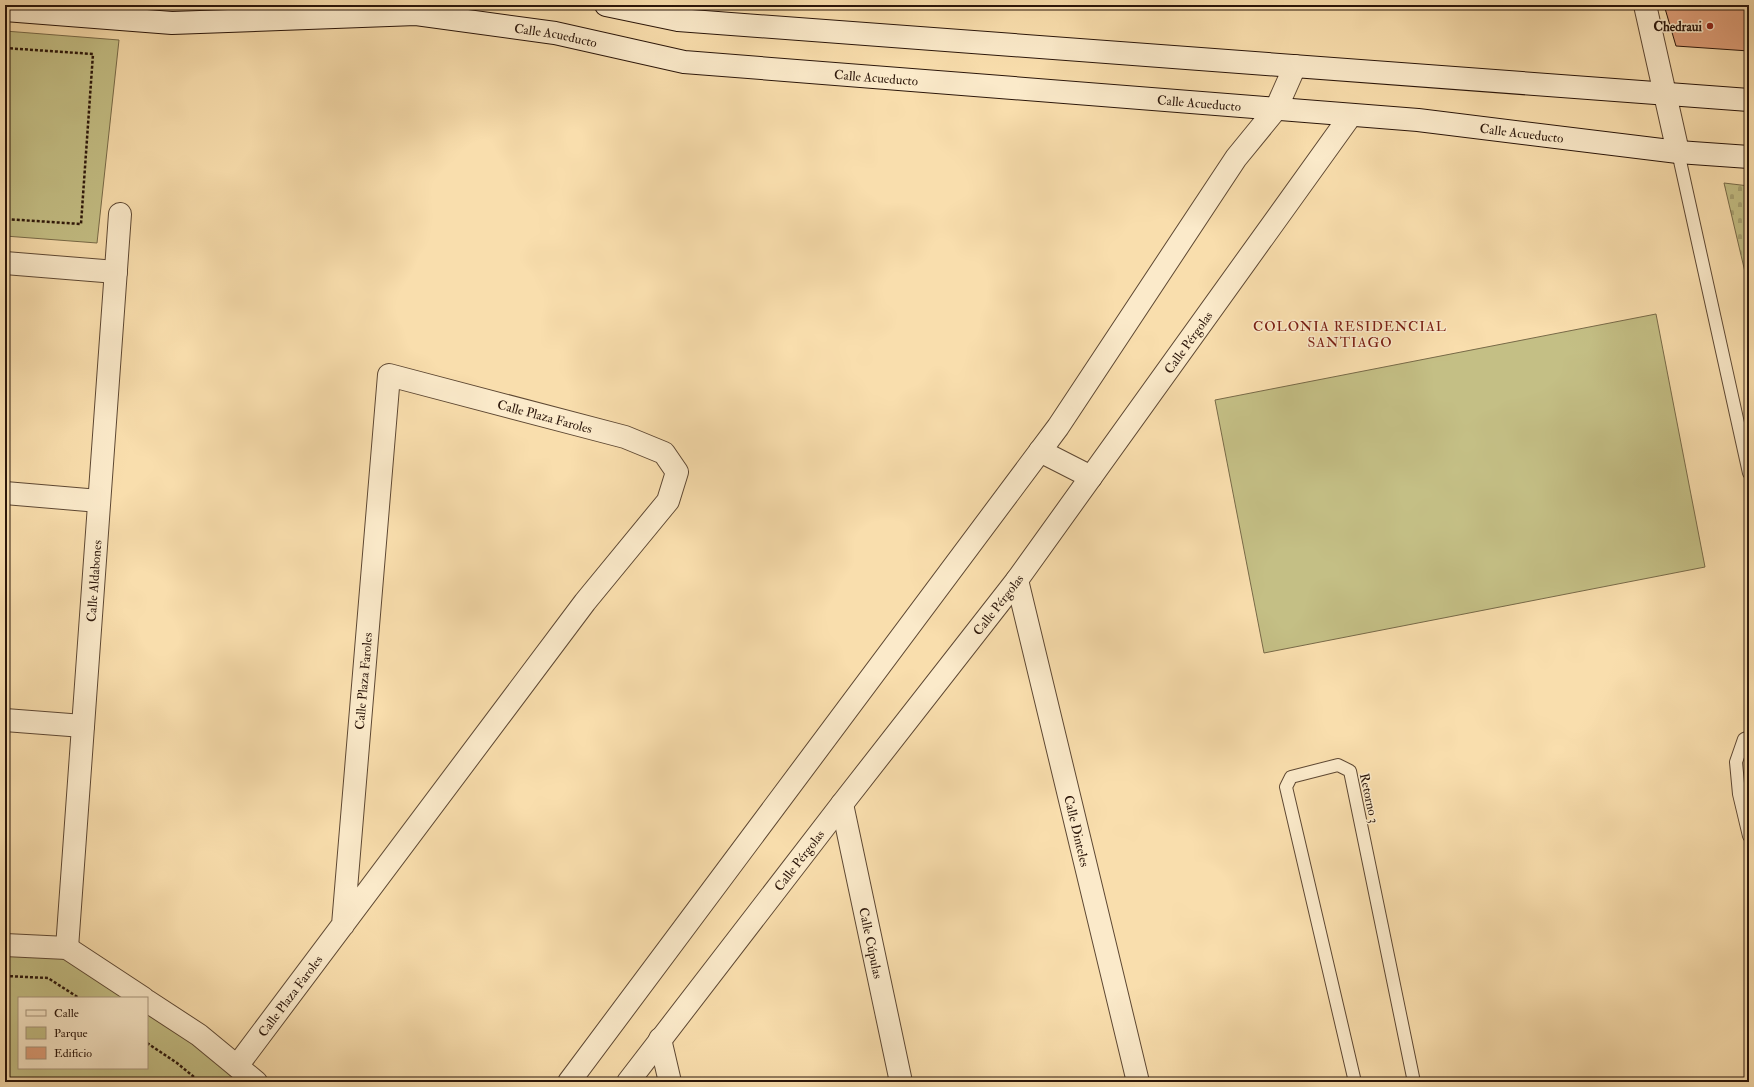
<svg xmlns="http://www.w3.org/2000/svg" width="1754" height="1087" viewBox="0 0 1754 1087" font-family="'IM FELL Double Pica',serif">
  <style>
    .cemetery { fill: url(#cemetery-stones); stroke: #786a48 }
    .park { fill: #c4bf85; stroke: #786a48 }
    .building { fill: #e1a07a; stroke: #2b160a }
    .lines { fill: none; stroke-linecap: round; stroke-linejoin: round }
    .lane-casing { stroke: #5e4833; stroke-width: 14 }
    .street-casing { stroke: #5e4833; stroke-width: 24 }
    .secondary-casing { stroke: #2b160a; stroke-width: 24 }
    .path { stroke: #2b160a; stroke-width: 2.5; stroke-dasharray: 3 2; stroke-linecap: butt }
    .lane { stroke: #fbeaca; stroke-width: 12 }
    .street { stroke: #fbeaca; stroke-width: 22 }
    .secondary { stroke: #fbeaca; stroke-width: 22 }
    .poi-dot { fill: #8f2418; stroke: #fbeaca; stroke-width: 1.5 }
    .labels { text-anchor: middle; stroke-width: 3; stroke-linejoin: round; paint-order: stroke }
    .poi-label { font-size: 13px; font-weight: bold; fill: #2b160a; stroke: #fbeaca; text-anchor: end }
    .street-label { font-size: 13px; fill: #2b160a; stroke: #fbeaca }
    .neighbourhood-label { font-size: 14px; letter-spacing: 1px; fill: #7a1f14; stroke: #fbeaca }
  </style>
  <defs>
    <pattern id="cemetery-stones" width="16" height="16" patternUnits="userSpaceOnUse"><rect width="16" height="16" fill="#c4bf85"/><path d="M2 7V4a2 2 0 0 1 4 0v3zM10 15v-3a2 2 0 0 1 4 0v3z" fill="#a9a372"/></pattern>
  </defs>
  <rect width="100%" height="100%" fill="#f9dead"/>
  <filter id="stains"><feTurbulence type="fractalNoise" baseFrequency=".005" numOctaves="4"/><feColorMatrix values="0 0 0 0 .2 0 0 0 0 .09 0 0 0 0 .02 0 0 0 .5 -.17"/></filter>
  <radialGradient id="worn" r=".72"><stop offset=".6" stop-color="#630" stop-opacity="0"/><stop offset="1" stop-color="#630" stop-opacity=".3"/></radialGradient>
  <path class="cemetery" d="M1724,183l25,3v103z"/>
  <path class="park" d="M5,31l114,9 -22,203 -92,-7z
    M1656,314l49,253 -441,86 -49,-253z
    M5,953l59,3 63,42h-108v70h128v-57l47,32 50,39h-239z"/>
  <path class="building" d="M1664,5h85v46l-73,-5z"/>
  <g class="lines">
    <g class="lane-casing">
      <path id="lane" d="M1678,152l71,321
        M1749,737l-5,2 -8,23 3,32 10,42
        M1355,1082l-69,-295 5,-10 47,-12 12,6 64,311"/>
    </g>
    <g class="street-casing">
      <g id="street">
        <path d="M1645,5l33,147"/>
        <path d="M5,263l111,9"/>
        <path d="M1040,451l51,26"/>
        <path d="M5,493l94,8"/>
        <path id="s1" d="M1017,580l121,502"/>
        <path d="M5,720l78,6"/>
        <path id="s2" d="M842,804l59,278"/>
        <path d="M5,945l62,3 76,50"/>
        <path id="s3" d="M67,948l53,-734"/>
        <path d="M147,1001l52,34 57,47"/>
        <path d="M660,1039l10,43"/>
        <path id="s4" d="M237,1066l348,-464 83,-101 9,-29 -13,-19 -39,-16 -236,-62 -46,550"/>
        <path d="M569,1082l489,-655 178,-269 40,-49 19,-43"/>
        <path id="s5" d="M628,1082l214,-278 175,-224 334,-465"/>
      </g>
    </g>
    <g class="secondary-casing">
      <g id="secondary">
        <path d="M606,5l72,15 1071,80"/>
        <path id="s6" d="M5,10l167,13 244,-9 139,19 129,29 734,58 260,32 71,5"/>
      </g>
    </g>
    <path class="path" d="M5,48l88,6 -12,170 -76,-5
      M5,976l43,2 31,20
      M147,1043l30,20 23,19"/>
    <use href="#lane" class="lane"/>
    <use href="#street" class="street"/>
    <use href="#secondary" class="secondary"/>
  </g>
  <circle class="poi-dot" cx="1710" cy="26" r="4"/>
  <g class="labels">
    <g class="poi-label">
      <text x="1702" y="31">Chedraui</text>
    </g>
    <g class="street-label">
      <text dy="5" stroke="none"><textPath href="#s6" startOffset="553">Calle Acueducto</textPath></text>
      <text dy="5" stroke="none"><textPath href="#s6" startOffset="877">Calle Acueducto</textPath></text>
      <text dy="5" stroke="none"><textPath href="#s6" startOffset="1201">Calle Acueducto</textPath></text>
      <text dy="5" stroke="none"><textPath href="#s6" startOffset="1525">Calle Acueducto</textPath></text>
      <text dy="5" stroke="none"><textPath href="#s5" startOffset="928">Calle Pérgolas</textPath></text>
      <text transform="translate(545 416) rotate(15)" y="5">Calle Plaza Faroles</text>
      <text dy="5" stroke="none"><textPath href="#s3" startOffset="368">Calle Aldabones</textPath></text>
      <text dy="5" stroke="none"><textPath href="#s5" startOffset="604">Calle Pérgolas</textPath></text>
      <text transform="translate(363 681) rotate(-85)" y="5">Calle Plaza Faroles</text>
      <text transform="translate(1370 798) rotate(78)" y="5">Retorno 3</text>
      <text dy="5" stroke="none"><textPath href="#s1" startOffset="258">Calle Dinteles</textPath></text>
      <text dy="5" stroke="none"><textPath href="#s5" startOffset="280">Calle Pérgolas</textPath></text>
      <text dy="5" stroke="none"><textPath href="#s2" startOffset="142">Calle Cúpulas</textPath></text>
      <text dy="5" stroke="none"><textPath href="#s4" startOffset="88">Calle Plaza Faroles</textPath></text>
    </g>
    <g class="neighbourhood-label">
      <text x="1350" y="331">COLONIA RESIDENCIAL<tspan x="1350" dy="16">SANTIAGO</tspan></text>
    </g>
  </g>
  <rect width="1754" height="1087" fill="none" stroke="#f9dead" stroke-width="20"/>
  <rect x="6" y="6" width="1742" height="1075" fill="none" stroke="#2b160a" stroke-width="2"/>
  <rect x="10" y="10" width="1734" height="1067" fill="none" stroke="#2b160a"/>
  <rect x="18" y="997" width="130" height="72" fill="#fbeaca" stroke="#a8957d"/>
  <rect x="26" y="1010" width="20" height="6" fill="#fbeaca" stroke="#a8957d"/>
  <text x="54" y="1017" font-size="12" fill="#2b160a">Calle</text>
  <rect x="26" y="1027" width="20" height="12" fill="#c4bf85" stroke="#a8957d"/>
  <text x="54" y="1037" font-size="12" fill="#2b160a">Parque</text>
  <rect x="26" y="1047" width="20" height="12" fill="#e1a07a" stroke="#a8957d"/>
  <text x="54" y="1057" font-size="12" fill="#2b160a">Edificio</text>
  <rect width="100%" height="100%" filter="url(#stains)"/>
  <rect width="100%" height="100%" fill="url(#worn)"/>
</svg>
